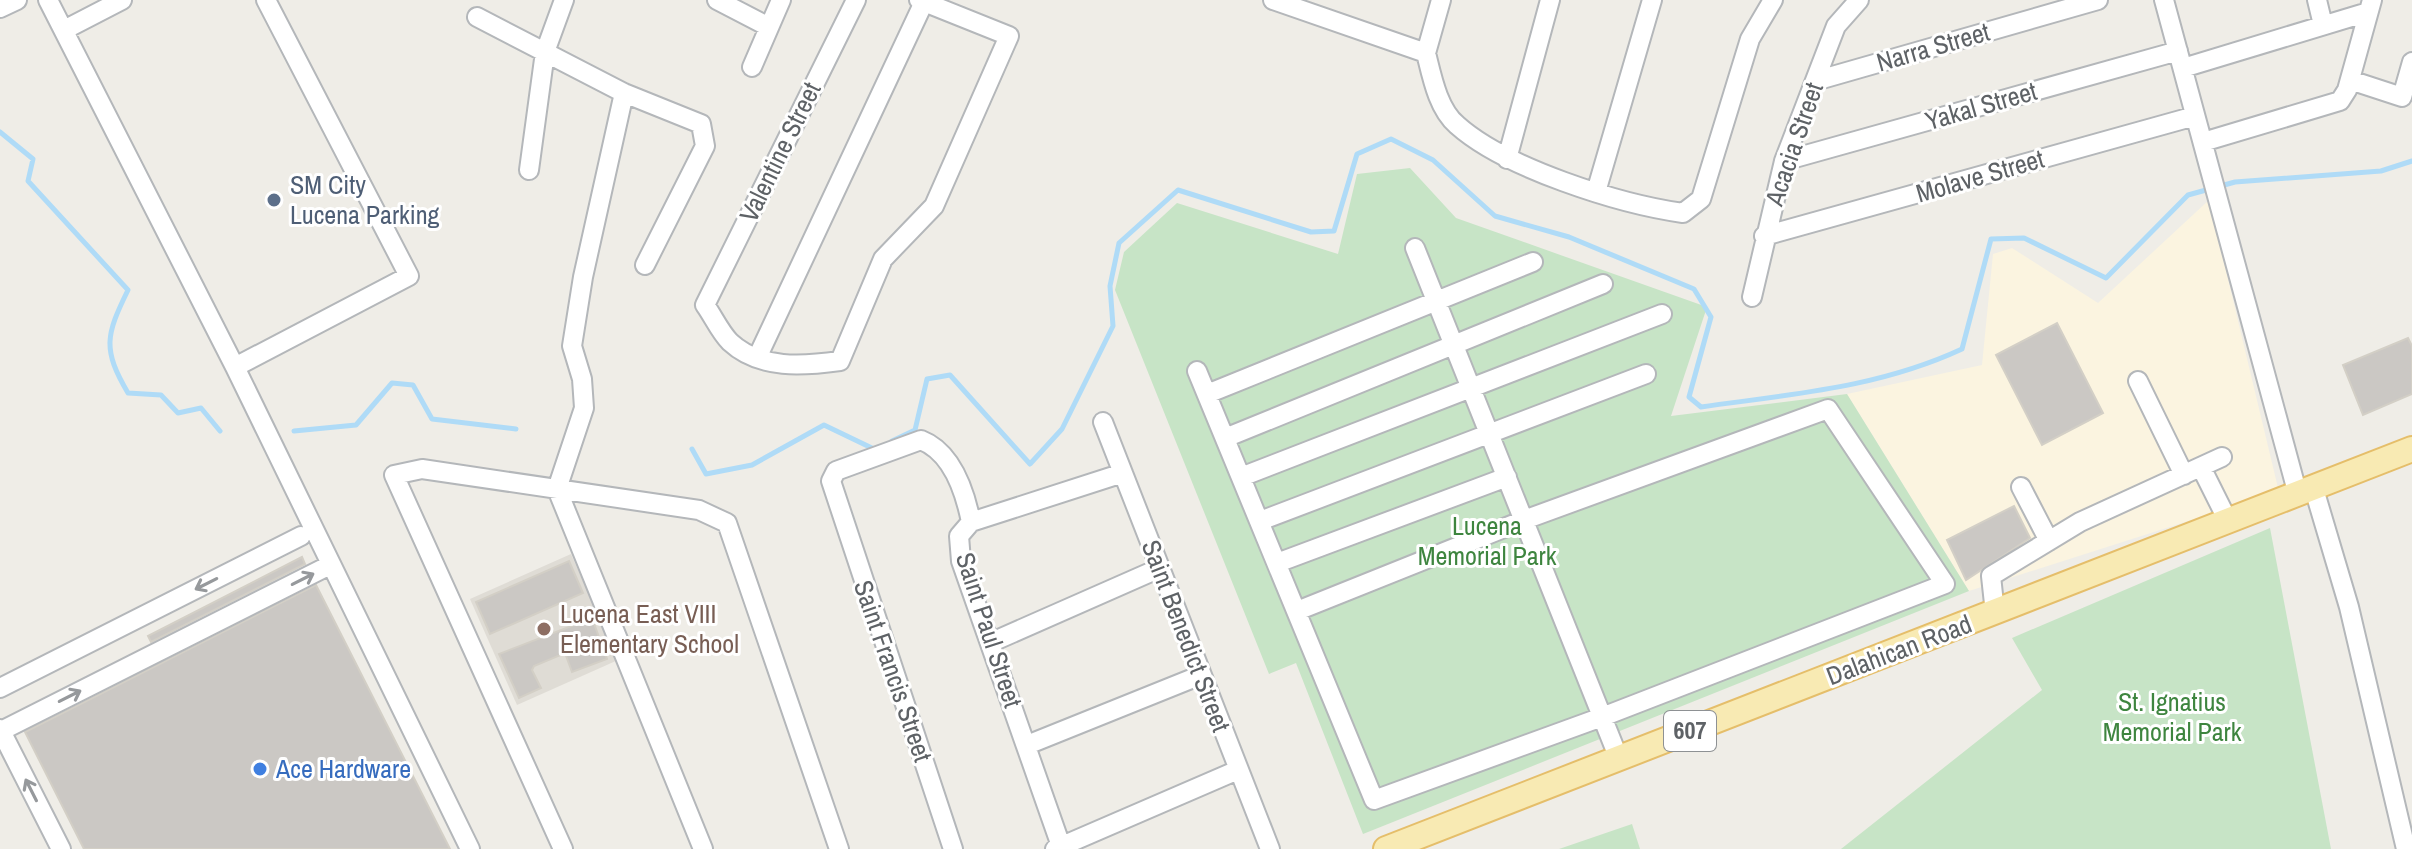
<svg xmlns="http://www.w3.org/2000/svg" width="2412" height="849" viewBox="0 0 2412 849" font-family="'Archivo Narrow',sans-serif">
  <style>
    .commercial { fill: #fbf4e0 }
    .education { fill: #dfdcd5 }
    .green { fill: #c7e4c6 }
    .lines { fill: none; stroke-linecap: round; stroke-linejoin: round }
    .stream { stroke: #afdbf7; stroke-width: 5 }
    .building { fill: #cbc8c4; stroke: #d3cfc6; stroke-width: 2 }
    .minor-casing { stroke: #b4b7ba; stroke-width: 22 }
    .major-casing { stroke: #e5be6a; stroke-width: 28 }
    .minor { stroke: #fff; stroke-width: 18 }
    .major { stroke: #f8eab3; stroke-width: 24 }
    .oneway { stroke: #96999c }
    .service-dot { fill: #5c6f8a; stroke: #fff; stroke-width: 3 }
    .education-dot { fill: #8d6e63; stroke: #fff; stroke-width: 3 }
    .shop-dot { fill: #3f7fe0; stroke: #fff; stroke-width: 3 }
    .labels { text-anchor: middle; stroke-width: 6; stroke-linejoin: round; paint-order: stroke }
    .shield { fill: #fff; stroke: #8e9194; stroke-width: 2 }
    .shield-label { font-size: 24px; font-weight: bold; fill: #5e6266 }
    .street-label { font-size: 26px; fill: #5e6266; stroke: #fff }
    .service-label { font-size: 26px; fill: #4e5e75; stroke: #fff; text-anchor: start }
    .park-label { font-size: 26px; fill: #3e853f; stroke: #fff }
    .education-label { font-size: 26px; fill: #785e54; stroke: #fff; text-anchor: start }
    .shop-label { font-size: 26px; fill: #366cbe; stroke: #fff; text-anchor: start }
  </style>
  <rect width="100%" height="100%" fill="#efede7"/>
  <path class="commercial" d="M2209,200l70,292 -310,99 -122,-197 135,-29 11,-111 19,-6 86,55z"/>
  <path class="education" d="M571,554l47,106 -101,45 -47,-106z"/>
  <path class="green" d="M1410,168l46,50 251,89 -36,109 176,-22 122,197 -606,243 -67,-171 -27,11 -154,-384 9,-38 53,-49 161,51 19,-80z
    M2270,528l61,321h-490l201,-159 -30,-52z
    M1632,824l8,25h-81z"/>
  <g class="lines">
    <path class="stream" d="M0,132l33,27 -5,22 100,109c-22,45 -26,59 0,103l33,2 17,18 23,-5 19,23
      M294,431l62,-6 36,-42 21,2 19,34 84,10
      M892,441l23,-11 12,-51 23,-4 80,89 32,-35 51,-103 -3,-40 9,-43 59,-53 133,42 23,-1 23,-77 34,-15 42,21 62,56 74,21 125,52 17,28 -22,80 12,10c91,-13 177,-19 261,-58l29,-110 33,-1 82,40 82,-83 47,-13 146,-11 31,-10
      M692,449l14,25 46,-9 72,-40 52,25"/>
  </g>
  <path class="building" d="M2057,323l46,90 -61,32 -46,-90z
    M2408,338l4,8v48l-49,21 -20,-50z
    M2014,506l16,32 -64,42 -19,-40z
    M302,557l3,7 -154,78 -3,-6z
    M569,561l14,32 -93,41 -14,-32z
    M316,585l134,264h-366l-59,-117z
    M592,618l15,41 -35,13 -7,-19 -31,13 -2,4 9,18 -22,10 -20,-44z"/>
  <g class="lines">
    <g class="minor-casing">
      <path id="minor" d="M48,0l187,367 235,482
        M717,0l52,27
        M856,0l-151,305c8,11 15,27 25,37 30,28 74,24 110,19l43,-102 51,-53 75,-170 -90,-36
        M1273,0l153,53c6,24 12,56 31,72 48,43 162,79 226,88l18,-14 49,-160 23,-39
        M2164,0l134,495
        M2317,0l6,25
        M0,8l17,-8
        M477,17l147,76 77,31 4,22 -60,119
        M64,30l58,-30
        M1426,53l15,-53
        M752,67l29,-67
        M2183,68l185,-56
        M2350,80l52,17 10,-35
        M1815,81l283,-81
        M624,93l-41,184 -11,69 10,33 2,29 -27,81 146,360
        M2203,142l137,-41 7,-11 25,-90
        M1507,159l43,-159
        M1784,161l394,-110
        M529,170l16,-118 19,-52
        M1596,192l56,-192
        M1764,236l431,-120
        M1415,248l204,511
        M1752,297l32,-136 52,-135 23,-26
        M757,358l167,-356
        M235,367l174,-91 -143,-276
        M1197,371l177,429 228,-83 343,-133 -117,-175 -304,111 -227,91
        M2138,381l46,94
        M1207,394l326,-132
        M1103,422l167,427
        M1225,438l378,-154
        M2201,467l27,54
        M1241,477l421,-163
        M2021,487l28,54
        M2314,489l35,118 57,242
        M1260,521l386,-147
        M1277,563l230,-86
        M1995,613l-4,-37 89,-54 142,-65
        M992,642l168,-74
        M0,688l301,-152
        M0,729l61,120
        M1,731l329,-166
        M1027,745l174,-70
        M1061,846l-100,-285 -2,-25 12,-14 152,-49
        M563,849l-169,-374 28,-6 277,41 28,13 112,326
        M953,849l-122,-368 5,-10 85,-31c31,12 44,52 50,82
        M1055,849l183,-79"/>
    </g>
    <g class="major-casing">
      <path id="major" d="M1386,849l1026,-400"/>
    </g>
    <use href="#minor" class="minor"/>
    <use href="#major" class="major"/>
  </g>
  <defs><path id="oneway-shaft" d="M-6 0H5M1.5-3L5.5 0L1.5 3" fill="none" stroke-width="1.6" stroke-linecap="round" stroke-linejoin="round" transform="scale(2)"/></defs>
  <g class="oneway">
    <use href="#oneway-shaft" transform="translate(303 579) rotate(-27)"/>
    <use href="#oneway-shaft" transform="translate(206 584) rotate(153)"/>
    <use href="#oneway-shaft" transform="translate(70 696) rotate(-27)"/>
    <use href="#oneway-shaft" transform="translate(31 790) rotate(-117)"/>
  </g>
  <circle class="service-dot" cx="274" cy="200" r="8"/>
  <circle class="education-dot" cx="544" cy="629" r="8"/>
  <circle class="shop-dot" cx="260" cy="769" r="8"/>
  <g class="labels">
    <rect class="shield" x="1664" y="711" width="52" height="40" rx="6"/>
    <g class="shield-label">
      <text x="1690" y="739">607</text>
    </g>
    <g class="street-label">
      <text transform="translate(1933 47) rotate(-16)" y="9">Narra Street</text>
      <text transform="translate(1981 106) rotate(-16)" y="9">Yakal Street</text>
      <text transform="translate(1794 144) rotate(-71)" y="9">Acacia Street</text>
      <text transform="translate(780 152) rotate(-64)" y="9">Valentine Street</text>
      <text transform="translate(1980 176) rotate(-16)" y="9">Molave Street</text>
      <text transform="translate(989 630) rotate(72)" y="9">Saint Paul Street</text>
      <text transform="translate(1186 636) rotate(69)" y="9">Saint Benedict Street</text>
      <text transform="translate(1899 650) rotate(-21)" y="9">Dalahican Road</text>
      <text transform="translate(893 671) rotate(71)" y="9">Saint Francis Street</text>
    </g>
    <g class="service-label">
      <text x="290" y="194">SM City<tspan x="290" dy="30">Lucena Parking</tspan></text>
    </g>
    <g class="park-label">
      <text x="1487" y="535">Lucena<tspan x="1487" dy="30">Memorial Park</tspan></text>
      <text x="2172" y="711">St. Ignatius<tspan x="2172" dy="30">Memorial Park</tspan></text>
    </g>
    <g class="education-label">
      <text x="560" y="623">Lucena East VIII<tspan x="560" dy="30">Elementary School</tspan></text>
    </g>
    <g class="shop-label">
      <text x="276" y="778">Ace Hardware</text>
    </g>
  </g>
</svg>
